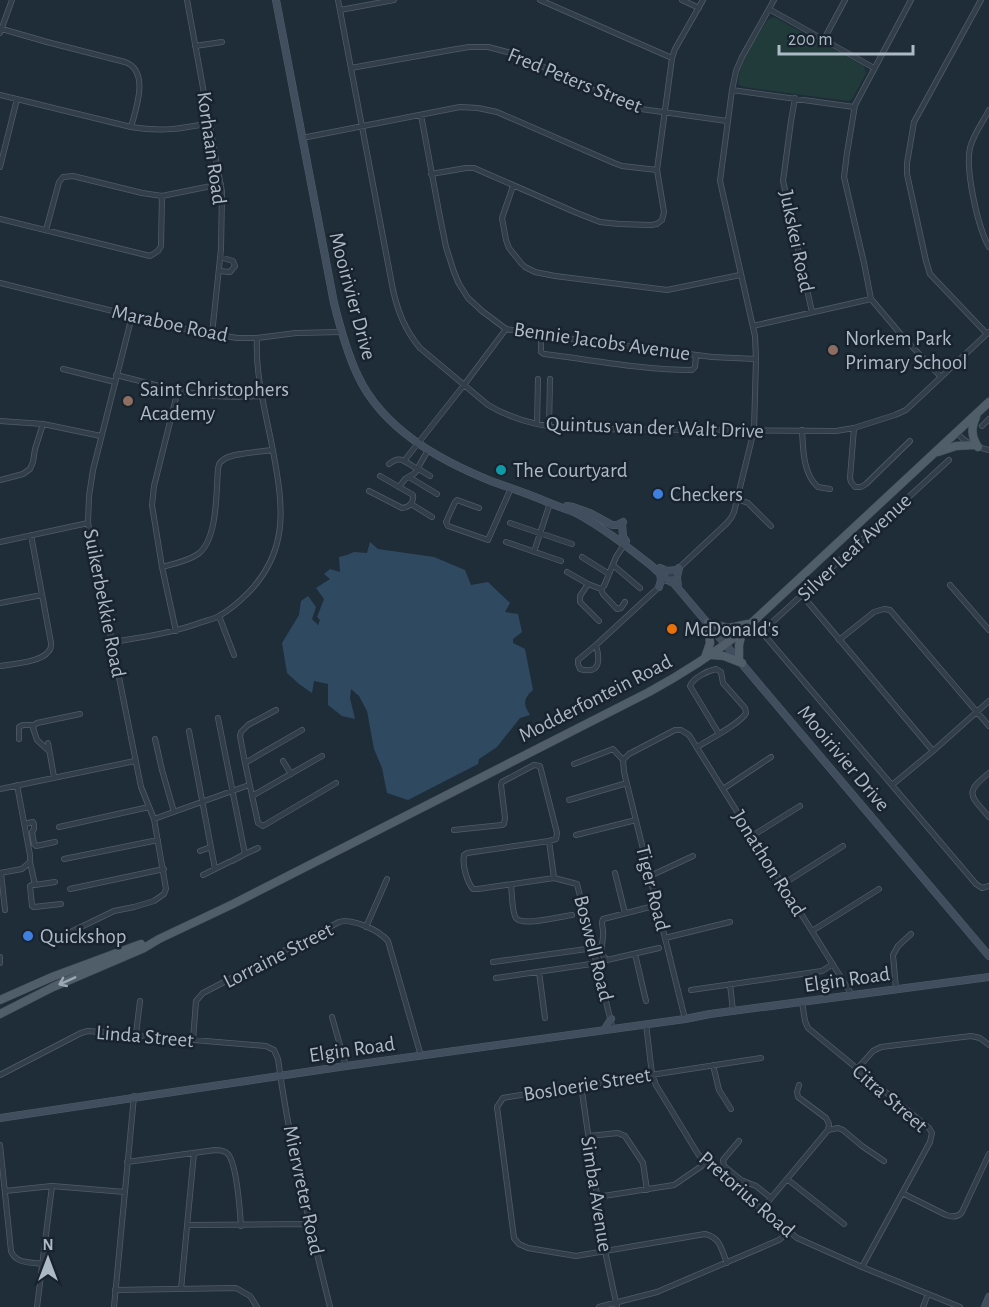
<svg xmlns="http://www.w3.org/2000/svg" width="989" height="1307" viewBox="0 0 989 1307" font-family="'Alegreya Sans',sans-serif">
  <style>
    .green { fill: #213a3a }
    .water { fill: #2f4960 }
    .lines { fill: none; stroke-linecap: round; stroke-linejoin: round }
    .street-casing { stroke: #505c67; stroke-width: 6 }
    .secondary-casing { stroke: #505c67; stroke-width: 8 }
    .primary-casing { stroke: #3f4a56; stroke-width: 9 }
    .street { stroke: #323e49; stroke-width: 4.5 }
    .secondary { stroke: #404e5d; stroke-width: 7 }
    .primary { stroke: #505e6a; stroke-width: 8 }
    .oneway { stroke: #9aa7b4 }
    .education-dot { fill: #8d6e63; stroke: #18232e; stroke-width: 2 }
    .culture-dot { fill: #0f9aa8; stroke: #18232e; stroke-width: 2 }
    .shop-dot { fill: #3f7fe0; stroke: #18232e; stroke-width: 2 }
    .food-dot { fill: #e8710a; stroke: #18232e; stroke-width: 2 }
    .labels { text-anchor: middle; stroke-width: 5; stroke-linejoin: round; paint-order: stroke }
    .street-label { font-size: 21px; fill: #acb9c6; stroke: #18232e }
    .poi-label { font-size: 21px; fill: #acb9c6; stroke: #18232e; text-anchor: start }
  </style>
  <rect width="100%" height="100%" fill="#1f2d39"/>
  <path class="green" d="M774,17l90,49 2,7 -14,26 -4,2 -104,-14 -5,-2c-5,-14 20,-51 28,-65z"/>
  <path class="water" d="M370,542l8,7 56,8 31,13 6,15 17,-3 22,21 -5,9 13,2 4,18 -9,7v4l12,6 8,41c-10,9 -10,14 -3,25l-10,3 -23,29 -18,12 -1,5 -70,36 -21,-7 -5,-25 -8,-19 -7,-38 -8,-15 -8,-7 -1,9 5,21 -13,-3 -14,-11v-21l-14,-3 -2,12 -13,-9 -12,-11 -5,-30 17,-28 2,-14 7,-5 8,11 -4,12 6,6 2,-5 -3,-3 7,-18 -8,-11 14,-9 -6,-5 6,-5 10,3 -1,-15 8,-2 7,-3 13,1z"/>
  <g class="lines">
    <g class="street-casing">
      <path id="street" d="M187,0l35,192 -1,57 -9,85
        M338,0l55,290c5,22 12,40 27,58l68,57c25,15 55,22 84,24l264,2 18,-3 41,-13 11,-5 83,-78
        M540,0l132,58
        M682,0l17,8
        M911,0l-56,105 -8,48 -3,24 20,86 7,36 33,39 37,39
        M981,0l-67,122 -7,41v11l19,87 4,13 57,60
        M769,9l105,59
        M340,10l54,-10
        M2,29l45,13 78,20c25,9 11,47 6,65
        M0,33l12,-33
        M823,41l22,-41
        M195,46l27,-4
        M351,68l100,-18 18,-3h19l27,7 109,50 10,4 93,13
        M732,90l122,17
        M0,95l131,32c30,5 50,2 79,-4
        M795,98l-4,23 -8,60 29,131
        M989,110c-6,12 -16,25 -19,38 -5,22 8,80 19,99
        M421,115l18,97 7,35 8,25 5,12 9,14 14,13 24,18 35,6 171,22 44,2
        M302,138l158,-31 18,1 19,4 117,51 8,3 35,4
        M0,167l17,-68
        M431,174l35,-6h8l103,45 23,9 19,2 32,1 6,-1 5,-4 2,-8 -7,-42 15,-112 3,-9 28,-49
        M513,186l-11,32 4,22 3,8 12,15 4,4 10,5 20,4 112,14 73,-15
        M0,219l150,37 8,-5 3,-5 1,-50
        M46,230l13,-48 4,-5 10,-1 69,17 20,3 59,-12
        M219,271l11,1 5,-6 -2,-5 -13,-4
        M0,283l185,46 52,9h20l39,-5 46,-1
        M753,326l118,-27
        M541,335v17l3,2c49,6 99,16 148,16l3,-3 1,-12
        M63,369l52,13
        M116,375c33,8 65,18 98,21 16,1 32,1 48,0
        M0,421l43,3 58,12
        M537,424l1,-45
        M549,426l1,-47
        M982,426l7,-7
        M854,428l-4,50 1,4 4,5h6l5,-3 44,-43
        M802,430c1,19 1,44 16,57l12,2
        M956,432l7,7 7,5
        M978,447l11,3
        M949,460l-183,168 -1,5 1,4 210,247 6,4 7,-2
        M404,461l60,-76 42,-56
        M389,464c11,-9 15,-3 25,3
        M417,468l13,8
        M409,477l28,17
        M0,480l23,-6 7,-5 3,-7 2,-13 8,-25
        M399,487l6,-8 10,-6 13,-23
        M369,491l33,17c7,0 12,-6 11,-13l-33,-19
        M737,499l11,4 23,23
        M411,504l21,13
        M479,508l-22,-8 -2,2 -9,20 2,4 40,14 23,-52
        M510,523l62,21
        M0,542l88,-19
        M506,542l55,19
        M534,552l16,-49
        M582,557l27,17
        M613,565l27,23
        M162,567c12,-3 26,-6 36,-13 20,-15 18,-62 20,-85 1,-5 1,-6 5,-9 8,-7 37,-8 49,-10
        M567,572l21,12 13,5 3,-3 12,-29 8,-12
        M665,581l61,-57 5,-6 3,-6 20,-82 2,-71 -1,-23 -35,-155 12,-91 4,-19 6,-14 32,-57
        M588,584l-8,12v6l19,19
        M950,585l39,45
        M601,589l2,5 14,15 4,-1 4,-6
        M802,595l131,156
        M0,603l42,-8
        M219,616l15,39
        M176,631l-14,-64 -10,-62 2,-19 24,-96
        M839,640l35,-28 10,-3 6,1 99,116
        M113,642c30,-5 60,-9 89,-20 6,-2 12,-3 17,-6 11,-6 21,-15 29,-23 42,-43 35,-88 25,-142 -7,-38 -18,-75 -16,-113
        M596,645c4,14 5,30 -16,24l-2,-5v-4l18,-15 63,-58
        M0,666c12,-2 41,-4 48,-14 3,-3 3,-5 3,-9l-20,-108
        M276,710l-28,15 -7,7 -1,4 5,27 13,60 5,3 73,-43
        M218,718l27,136 13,-6
        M33,726l4,-3 43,-9
        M189,731l26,138
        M19,739v-12l4,-2h9l5,15 12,11
        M155,739l7,31 12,42
        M48,743l6,34
        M697,747c11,-7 43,-23 49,-34l-1,-5 -22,-25 -2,-11 -5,-3c-9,2 -23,9 -26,17l29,48
        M623,760l6,-6 46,-24h6l8,5 163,260
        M283,761l8,13
        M245,763l57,-33
        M574,764l39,-15 10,11 1,12 61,247
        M989,773c-25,20 -19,22 0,44
        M892,785l41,-34 56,-50
        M0,789l135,-28
        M723,789l48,-32
        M252,796l70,-40
        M569,800l58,-17
        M154,819l95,-34
        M24,824l9,-2 1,2v5l-2,3 2,12 2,2 19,-4
        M59,827l90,-20
        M454,830l48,-5 2,-1 1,-6 -4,-33 1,-3 32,-17 6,1 17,67 -1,6 -7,2 -82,12 -3,2c-2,10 3,27 9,34h5l76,-11 23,6 36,146
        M576,835l60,-15
        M752,836l48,-30
        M549,841l5,37
        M200,851l11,-4
        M64,859l94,-19
        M232,861l13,-7
        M30,862l5,23 20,-3
        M0,873l22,-4 8,-7v-7l-13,-70
        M1,873l4,37
        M615,873l10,40
        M203,875l26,-13
        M650,876l43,-20
        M34,884l-4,2 2,20 2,1 27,-3
        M783,884l60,-38
        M511,885c1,8 1,28 5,33 6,9 46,-2 56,-3
        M70,889l94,-20
        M650,907l-47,12 -1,3c0,5 2,10 1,15 -1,9 -4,17 4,23l52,-12
        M366,927l21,-48
        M812,931l67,-42
        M665,938l65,-16
        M54,940l60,-29 20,-4 20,-6 10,-7 2,-5 -12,-70 -13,-32 -53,-264 1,-27 4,-26 39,-154
        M635,954l11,47
        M0,957v6
        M493,962l108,-15
        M539,972l6,46
        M496,978l102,-15
        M730,984l3,27
        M896,989l-3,-34 5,-9 13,-12
        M691,990l131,-19 11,-7
        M802,1002l3,19 3,7 121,100 3,5 -2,9 -68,125
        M332,1017l14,49
        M646,1024l6,50 4,11 42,69 8,9 91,75 65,29 98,40
        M136,1034l4,-33
        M193,1040l3,-39 7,-8 136,-71c13,-4 40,8 49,19l33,115
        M713,1065l6,25 12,19
        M857,1069l16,-18 8,-4 90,-11 9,2 9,7
        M0,1075l81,-42 7,-2 178,15 8,4 4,9c11,84 32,166 52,248
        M581,1085l24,166 12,56
        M799,1085l-2,7 1,5 28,21 3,6 -1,6
        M589,1136l29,-3 7,3 18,27 4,27
        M739,1141l-16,19 1,6 17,14 15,6 15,12
        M0,1145l11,106c5,13 19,11 31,13
        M127,1162l88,-12c5,0 10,1 13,4 9,10 12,58 13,72
        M787,1179l57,45
        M5,1191l47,-5 73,6
        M902,1193l44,22c6,2 12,3 16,-3l27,-58
        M597,1197l77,-12 32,-22
        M761,1210l67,-80 10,-2 5,2 19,16 22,15
        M188,1225l122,-1
        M727,1263c-6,-14 -6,-25 -22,-29l-129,22 -48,-8 -9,-4 -5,-6 -17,-131 6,-9 5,-1 253,-39
        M181,1289l13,-136
        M115,1290l121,-2 14,8 7,11
        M37,1307l15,-121
        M114,1307l20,-211
        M599,1307l58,-15 122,-52 5,-4 2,-5
        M923,1307l5,-13"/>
    </g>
    <g class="secondary-casing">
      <path id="secondary" d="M276,0l58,303c6,24 13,50 24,73 25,53 81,84 133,105 19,7 38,13 56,21 9,4 20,7 29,11 26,14 49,32 72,50 8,6 15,15 25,20
        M567,506l6,1 17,6 22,12h5l6,-3
        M622,523l1,14 3,4
        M660,568l7,3 9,-1
        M671,580l318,376
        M659,587l2,-7 -1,-7
        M678,588l-1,-11 2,-9
        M606,1027l5,-8
        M0,1118l346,-52 339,-47 25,-5 279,-37
        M985,1307l4,-10"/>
    </g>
    <g class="primary-casing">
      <path id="primary" d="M976,417c-5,11 -5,19 2,30
        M938,452l18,-6 18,-1
        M709,624l20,4 19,-4
        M712,655l12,1 18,7
        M705,658l5,-15 -2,-20
        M739,661v-16l3,-13
        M0,1000l52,-23 89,-33
        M0,1014l53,-27 91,-39 15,-9 74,-35 416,-212c33,-18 64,-38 94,-61l246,-229"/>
    </g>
    <use href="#street" class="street"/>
    <use href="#secondary" class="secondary"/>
    <use href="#primary" class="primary"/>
  </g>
  <defs><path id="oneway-shaft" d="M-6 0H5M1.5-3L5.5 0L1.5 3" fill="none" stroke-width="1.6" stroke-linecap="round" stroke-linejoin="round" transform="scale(1.5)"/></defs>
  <use class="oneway" href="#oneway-shaft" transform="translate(67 981) rotate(156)"/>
  <g class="education-dot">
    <circle cx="833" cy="350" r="6"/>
    <circle cx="128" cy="401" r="6"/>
  </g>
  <circle class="culture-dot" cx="501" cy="470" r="6"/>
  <g class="shop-dot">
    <circle cx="658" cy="494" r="6"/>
    <circle cx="28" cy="936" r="6"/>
  </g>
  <circle class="food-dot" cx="672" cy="629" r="6"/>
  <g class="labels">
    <g class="street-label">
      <text transform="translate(575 80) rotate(22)" y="7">Fred Peters Street</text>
      <text transform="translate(212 148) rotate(82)" y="7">Korhaan Road</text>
      <text transform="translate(797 241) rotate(78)" y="7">Jukskei Road</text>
      <text transform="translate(353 296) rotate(75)" y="7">Mooirivier Drive</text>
      <text transform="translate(170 323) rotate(12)" y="7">Maraboe Road</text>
      <text transform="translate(602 341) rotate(8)" y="7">Bennie Jacobs Avenue</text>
      <text transform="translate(655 427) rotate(2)" y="7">Quintus van der Walt Drive</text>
      <text transform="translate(854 547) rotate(-43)" y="7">Silver Leaf Avenue</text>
      <text transform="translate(105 603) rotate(79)" y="7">Suikerbekkie Road</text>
      <text transform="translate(595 698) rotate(-27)" y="7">Modderfontein Road</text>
      <text transform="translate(844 758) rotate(50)" y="7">Mooirivier Drive</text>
      <text transform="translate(769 863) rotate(58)" y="7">Jonathon Road</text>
      <text transform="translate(653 888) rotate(76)" y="7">Tiger Road</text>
      <text transform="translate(594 948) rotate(76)" y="7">Boswell Road</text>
      <text transform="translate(278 955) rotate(-27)" y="7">Lorraine Street</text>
      <text transform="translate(847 979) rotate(-8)" y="7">Elgin Road</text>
      <text transform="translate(145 1036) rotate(5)" y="7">Linda Street</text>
      <text transform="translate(352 1049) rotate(-8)" y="7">Elgin Road</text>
      <text transform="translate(587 1084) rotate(-9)" y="7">Bosloerie Street</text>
      <text transform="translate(890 1098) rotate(41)" y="7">Citra Street</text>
      <text transform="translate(304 1190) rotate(78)" y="7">Miervreter Road</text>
      <text transform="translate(597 1194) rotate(81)" y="7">Simba Avenue</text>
      <text transform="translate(747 1194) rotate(41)" y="7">Pretorius Road</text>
    </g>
    <g class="poi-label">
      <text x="845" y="345">Norkem Park<tspan x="845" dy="24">Primary School</tspan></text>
      <text x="140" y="396">Saint Christophers<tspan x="140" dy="24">Academy</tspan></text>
      <text x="513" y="477">The Courtyard</text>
      <text x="670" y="501">Checkers</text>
      <text x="684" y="636">McDonald's</text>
      <text x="40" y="943">Quickshop</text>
    </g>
  </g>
  <g transform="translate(48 1259)" stroke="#18232e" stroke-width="4.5" paint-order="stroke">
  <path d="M0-4.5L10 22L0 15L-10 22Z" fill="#acb9c6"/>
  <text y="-9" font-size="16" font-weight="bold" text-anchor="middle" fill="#acb9c6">N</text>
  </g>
  <path d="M779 45v9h134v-9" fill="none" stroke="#acb9c6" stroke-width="3"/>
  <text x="788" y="45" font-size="18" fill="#acb9c6" stroke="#18232e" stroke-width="4.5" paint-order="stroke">200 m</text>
</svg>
